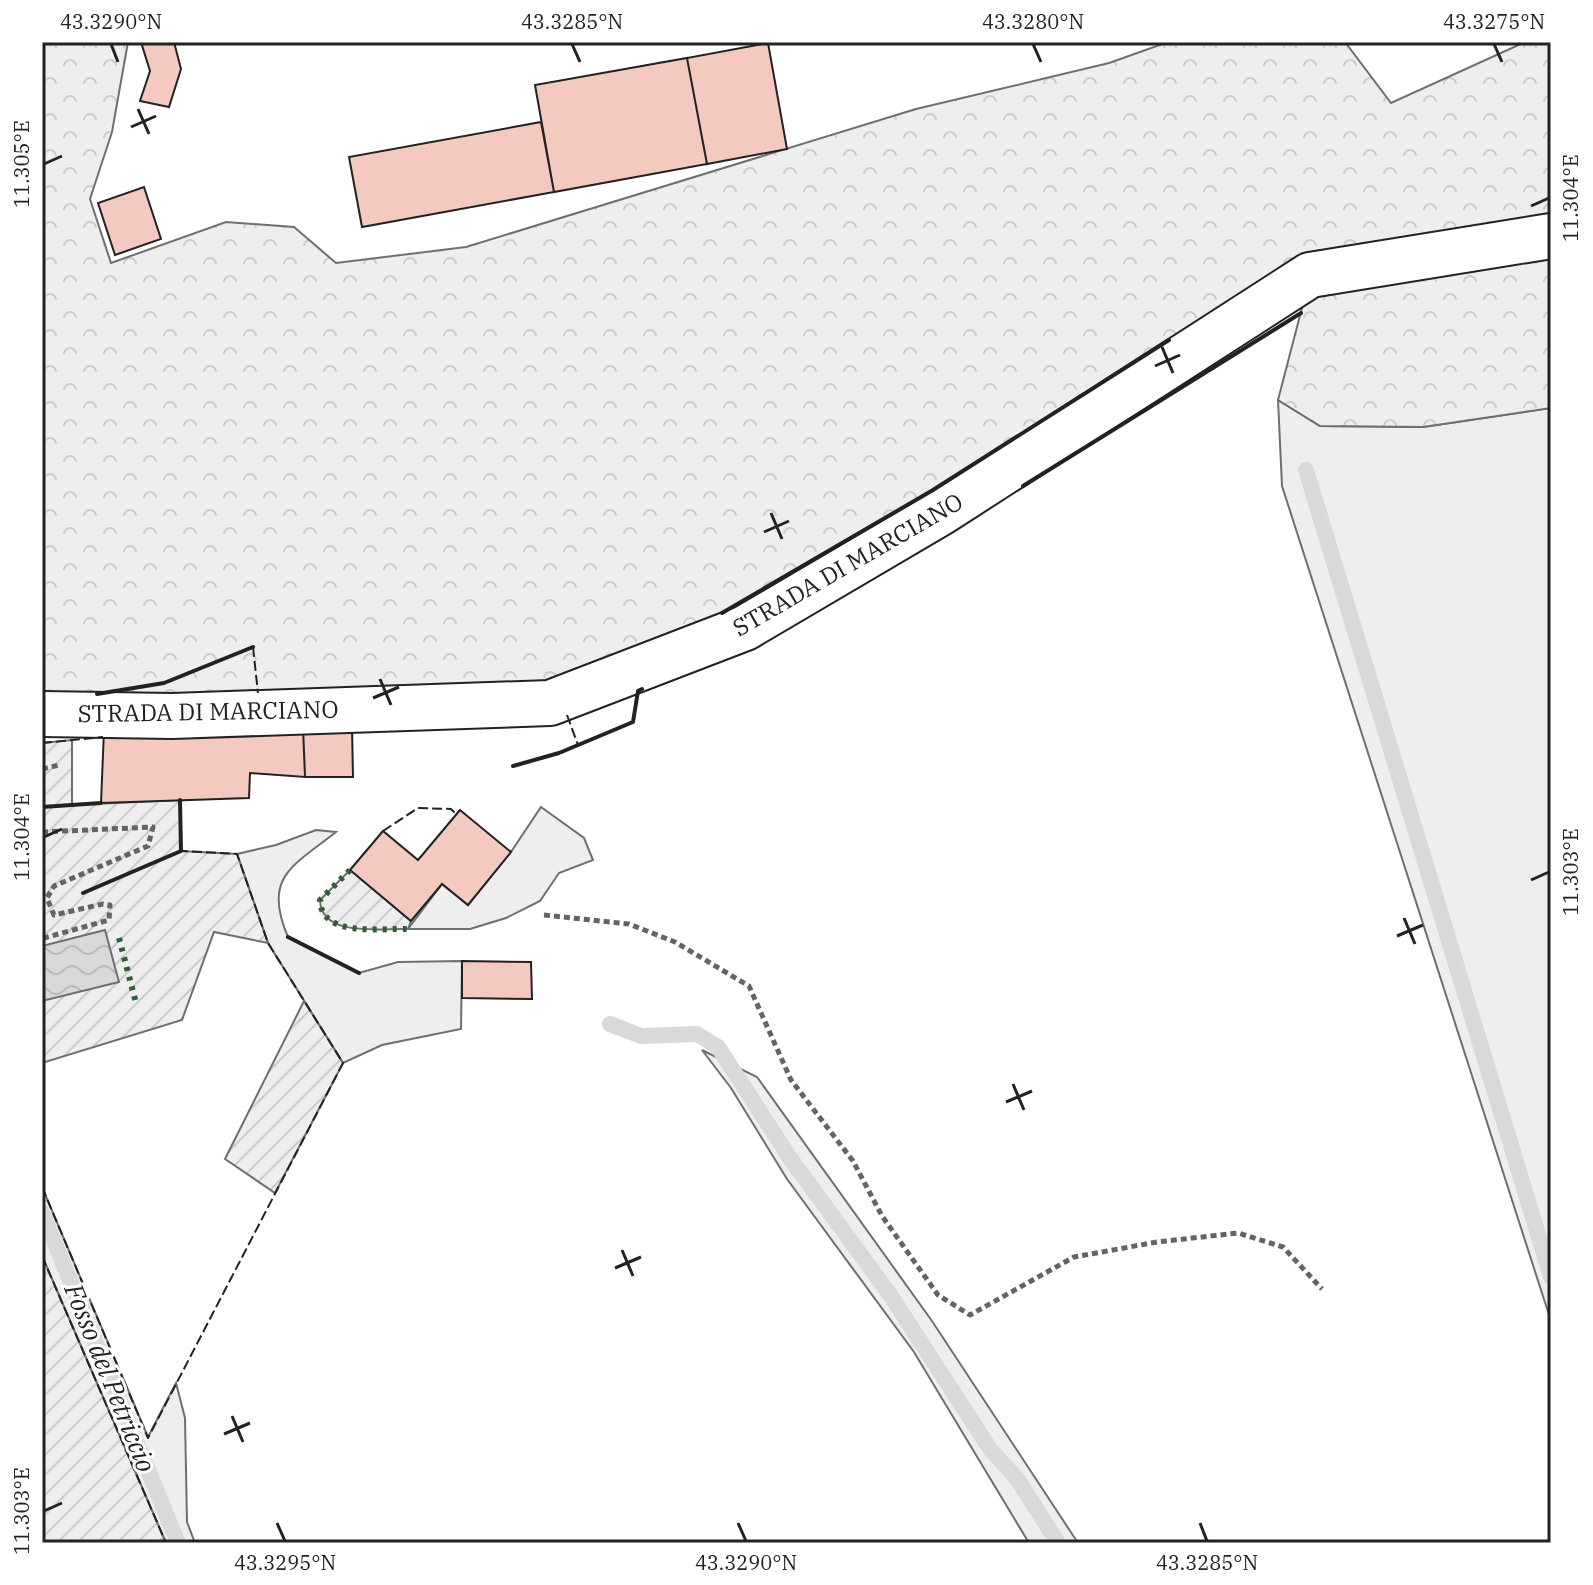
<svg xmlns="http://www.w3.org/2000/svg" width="1593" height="1585" viewBox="0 0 1593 1585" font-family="'IBM Plex Serif',serif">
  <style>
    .grass { fill: #eee; stroke: #6f6f6f; stroke-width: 2 }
    .forest { fill: url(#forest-crowns); stroke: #6f6f6f; stroke-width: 2 }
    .garden { fill: url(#garden-furrows); stroke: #6f6f6f; stroke-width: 2 }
    .water { fill: url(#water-waves); stroke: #6f6f6f; stroke-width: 2 }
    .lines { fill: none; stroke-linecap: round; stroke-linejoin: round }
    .stream { stroke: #d9d9d9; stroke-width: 16 }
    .building { fill: #f3c9c0; stroke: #222; stroke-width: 2 }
    .minor-casing { stroke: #222; stroke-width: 48 }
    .path { stroke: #646464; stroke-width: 5; stroke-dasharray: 6 4; stroke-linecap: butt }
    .minor { stroke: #fff; stroke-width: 44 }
    .hedge { stroke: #2f5e38; stroke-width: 6; stroke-dasharray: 4 6; stroke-linecap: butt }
    .fence { stroke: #222; stroke-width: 2; stroke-dasharray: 10 4; stroke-linecap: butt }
    .wall { stroke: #222; stroke-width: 4 }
    .ticks { fill: none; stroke: #222; stroke-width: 3 }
    .labels { text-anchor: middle; stroke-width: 6; stroke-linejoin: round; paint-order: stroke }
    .street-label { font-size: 24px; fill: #222; stroke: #fff }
    .water-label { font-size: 26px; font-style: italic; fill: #222; stroke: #fff }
    .neatline { fill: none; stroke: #222; stroke-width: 3 }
    .ticks-label { font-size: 20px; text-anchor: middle; fill: #222 }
  </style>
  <defs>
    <pattern id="forest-crowns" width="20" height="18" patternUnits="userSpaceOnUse" patternTransform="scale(2)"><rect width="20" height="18" fill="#eee"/><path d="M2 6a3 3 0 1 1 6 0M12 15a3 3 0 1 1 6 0" fill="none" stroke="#ccc"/></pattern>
    <pattern id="garden-furrows" width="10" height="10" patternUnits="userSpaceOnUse" patternTransform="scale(2)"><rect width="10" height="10" fill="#eee"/><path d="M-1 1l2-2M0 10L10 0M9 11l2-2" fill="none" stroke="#ccc"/></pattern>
    <pattern id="water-waves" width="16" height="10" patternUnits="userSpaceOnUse" patternTransform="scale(2)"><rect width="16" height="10" fill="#d9d9d9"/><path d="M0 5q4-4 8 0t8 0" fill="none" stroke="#bababa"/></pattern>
  </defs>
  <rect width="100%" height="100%" fill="#fff"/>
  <path class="grass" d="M1278,400l42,26 103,1 128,-19v913l-269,-835z
    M541,807l43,31 9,22 -34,13 -19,28 -34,17 -36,11h-62l34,-45 26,21 43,-53z
    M316,830l20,2c-43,34 -74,45 -48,105l71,36 39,-11 64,-1 -1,68 -79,16 -39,18 -75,-120 -31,-89 39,-9z
    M702,1050l55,27 175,244 146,222h-49l-115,-191 -127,-173 -56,-91z
    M42,1187l106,250 28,-54 9,35 2,104 8,21h-29l-124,-287z"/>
  <path class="forest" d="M44,42h84l-16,90 -22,67 21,64 115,-41 68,5 42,36 130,-16 450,-138 193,-46 59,-21h177l46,61 134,-61h26v366l-128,19 -103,-1 -42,-26 32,-123 -368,235 -392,191 -508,11z"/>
  <path class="garden" d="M72,740v65l108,-5 1,51 56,3 31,89 -54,-11 -32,88 -140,43v-320z
    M350,870l61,51 -3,8c-27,-1 -87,9 -88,-29z
    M304,1001l39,62 -68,130 -50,-34z
    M42,1256l124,287h-124z"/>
  <path class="water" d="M105,930l14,52 -77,19v-55z"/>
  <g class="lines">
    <path class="stream" d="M1306,470l245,807
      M610,1024l31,12 56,-2 21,13 72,111 101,138 99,153 28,31 40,63
      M42,1212l136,331"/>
  </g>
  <path class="building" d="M141,42h33l7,27 -12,38 -29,-6 10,-30z
    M768,43l19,106 -80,15 -20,-106z
    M687,58l20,106 -153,28 -19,-107z
    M541,122l13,70 -192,35 -13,-70z
    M144,187l17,52 -46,16 -17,-52z
    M352,726l1,51h-48l-2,-50z
    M303,727l2,50 -55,-4 -1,25 -148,5 3,-73z
    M460,810l51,42 -43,53 -26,-21 -31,37 -61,-51 33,-39 35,29z
    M462,961l69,1 1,37 -70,-1z"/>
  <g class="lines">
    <g class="minor-casing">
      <path id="minor" d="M42,714l130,2 378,-13 195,-75 197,-116 368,-237 241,-39"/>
    </g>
    <path class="path" d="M42,769l17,-4
      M42,832l111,-5 -5,19 -94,40 -7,12 7,17 49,-11 7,1 -1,15 -65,18
      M544,915l85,9 46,18 74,44 42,94 62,81 29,55 56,79 32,20 104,-58 83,-15 81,-9 45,14 39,42"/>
    <use href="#minor" class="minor"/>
    <path class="hedge" d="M350,870l-30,30c1,38 61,28 88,29
      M119,938l17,65"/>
    <path class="fence" d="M253,647l5,46
      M567,715l11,30
      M42,743l61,-6
      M383,831l35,-23 33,1 5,5
      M42,1187l106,251 195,-375 -75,-120 -31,-89 -56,-3
      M42,1256l124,287"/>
    <path class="wall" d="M1023,486l278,-173
      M722,613l211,-123 236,-150
      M97,694l67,-11 89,-36
      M513,766l46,-13 74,-31 5,-31 4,-2
      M42,807l59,-4
      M83,893l98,-42 -1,-51
      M288,937l71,36"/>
  </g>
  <path class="ticks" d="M111,44l7,18M572,44l8,18M1033,44l8,18M1494,44l8,18M138,109l11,25M131,127l25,-11M44,164l18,-8M1531,206l18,-8M1162,347l11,26M1155,366l25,-11M771,513l11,26M764,532l25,-11M380,679l11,26M373,698l26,-11M44,837l18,-8M1531,880l18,-8M1404,918l11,26M1397,936l26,-11M1013,1084l11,26M1006,1102l26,-11M622,1250l11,26M615,1268l26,-11M232,1416l11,26M224,1434l26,-11M44,1511l18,-8M277,1523l8,18M738,1523l8,18M1200,1523l7,18"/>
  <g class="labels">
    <g class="street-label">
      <text transform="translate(848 565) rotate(-30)" y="8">STRADA DI MARCIANO</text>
      <text transform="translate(208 712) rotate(-1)" y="8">STRADA DI MARCIANO</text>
    </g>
    <g class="water-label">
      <text transform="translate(110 1378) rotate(68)" y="9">Fosso del Petriccio</text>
    </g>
  </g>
  <rect width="1593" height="1585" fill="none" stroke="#ffffff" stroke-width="88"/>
  <rect x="44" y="44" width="1505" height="1497" class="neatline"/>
  <g class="ticks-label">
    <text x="111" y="29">43.3290°N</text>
    <text x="572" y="29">43.3285°N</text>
    <text x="1033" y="29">43.3280°N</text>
    <text x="1494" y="29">43.3275°N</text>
    <text transform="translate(22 164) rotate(-90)" y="7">11.305°E</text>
    <text transform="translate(1571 198) rotate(-90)" y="7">11.304°E</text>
    <text transform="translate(22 837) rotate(-90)" y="7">11.304°E</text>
    <text transform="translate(1571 872) rotate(-90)" y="7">11.303°E</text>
    <text transform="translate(22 1511) rotate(-90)" y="7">11.303°E</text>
    <text x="285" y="1570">43.3295°N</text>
    <text x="746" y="1570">43.3290°N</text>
    <text x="1207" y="1570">43.3285°N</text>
  </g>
</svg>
